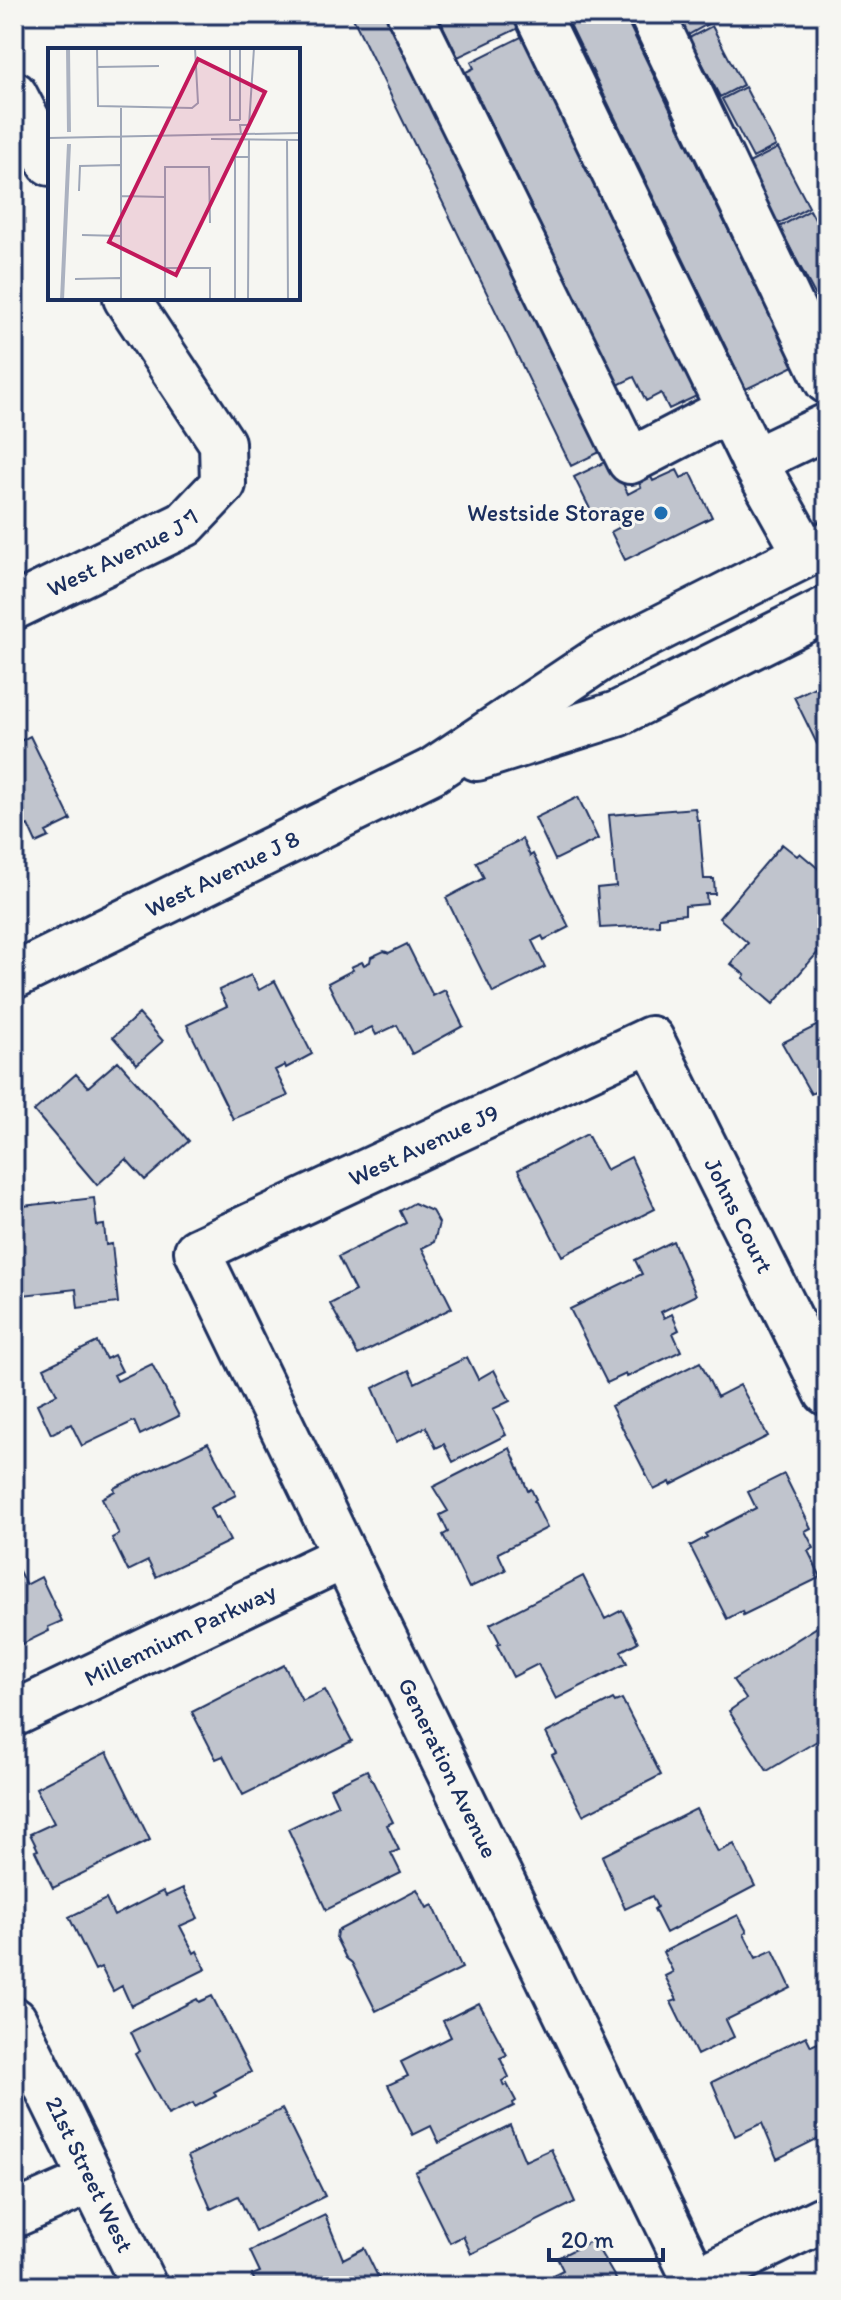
<svg xmlns="http://www.w3.org/2000/svg" width="841" height="2300" viewBox="0 0 841 2300" font-family="Itim,sans-serif">
  <style>
    .building { fill: #c0c4cd; stroke: #1b2f5e; stroke-width: 2 }
    .lines { fill: none; stroke-linecap: round; stroke-linejoin: round }
    .minor-casing { stroke: #1b2f5e; stroke-width: 50 }
    .minor { stroke: #f6f6f2; stroke-width: 44 }
    .poi-dot { fill: #1f6fb2; stroke: #f6f6f2; stroke-width: 3 }
    .labels { text-anchor: middle; stroke-width: 6; stroke-linejoin: round; paint-order: stroke }
    .poi-label { font-size: 24px; fill: #1b2f5e; stroke: #f6f6f2; text-anchor: end }
    .street-label { font-size: 24px; fill: #1b2f5e; stroke: #f6f6f2 }
    .inset-river { fill: none; stroke: #abb2c0; stroke-width: 4 }
    .inset-road { fill: none; stroke: #9ea6b7; stroke-width: 2 }
    .view { fill: #c2185b; fill-opacity: 0.15; stroke: #c2185b; stroke-width: 4 }
    .inset-edge { fill: none; stroke: #1b2f5e; stroke-width: 4 }
  </style>
  <rect width="100%" height="100%" fill="#f6f6f2"/>
  <filter id="ink" filterUnits="userSpaceOnUse"><feTurbulence type="fractalNoise" baseFrequency=".0125" numOctaves="2"/><feDisplacementMap in="SourceGraphic" scale="16" xChannelSelector="R" yChannelSelector="G"/><feConvolveMatrix kernelMatrix="1 2 1 2 8 2 1 2 1" color-interpolation-filters="sRGB"/></filter>
  <g filter="url(#ink)">
    <path class="building" d="M351,14h38l213,437 -31,15z
      M437,14h80l6,12 -65,31z
      M565,14h59l170,352 -48,23z
      M677,14h30l4,8 -23,13z
      M712,26l31,59 -23,12 -31,-59z
      M527,34l174,360 -32,15 -8,-16 -15,8 -12,-24 -16,8 -152,-313 8,-4 -3,-6z
      M745,87l31,59 -23,12 -31,-59z
      M778,148l31,59 -31,17 -31,-60z
      M810,210l17,32v75l-48,-90z
      M611,459l17,35 13,-7 -3,-6 12,-6 3,6 24,-11 4,8 10,-5 21,44 -87,43 -14,-28 9,-5 -9,-18 -17,8 -20,-40z
      M827,681v58l-10,5 -23,-47z
      M30,736l41,84 -25,12 3,5 -13,6 -8,-18 -14,7v-88z
      M578,797l20,42 -43,21 -20,-42z
      M695,808l2,12h2l5,59h10l1,15h-9l1,10 -22,2v8l-26,3v8l-59,3 -3,-40 19,-2 -7,-71z
      M522,839l8,17 3,-2 36,73 -25,13 -2,-4 -10,5 13,26 -52,26 -47,-95 38,-20 -8,-16z
      M782,844l15,12 3,-3 27,23v66l-54,62 -30,-26 2,-3 -14,-11 17,-21 -29,-25z
      M407,944l26,52 12,-6 18,36 -51,28 -15,-29 -21,10 -4,-8 -18,9 -26,-53 25,-13 -2,-3 11,-5 2,3 6,-3 1,-5 13,-6 5,2z
      M251,975l8,15 16,-9 37,73 -26,14 -1,-3 -10,5 13,26 -55,23 -46,-94 40,-19 -8,-16z
      M139,1014l24,27 -26,23 -24,-27z
      M820,1024l7,13v49l-16,8 -29,-51z
      M118,1061l71,80 -44,39 -19,-21 -29,26 -63,-74 42,-37 12,13z
      M587,1134l19,36 25,-13 24,52 -93,47 -44,-86z
      M94,1198l3,28 7,-1 2,20 6,-1 6,59 -40,5 -2,-19 -62,7v-89z
      M414,1203l18,8 7,12 -5,19 -12,6 30,60 -94,47 -28,-51 25,-13 -17,-34 68,-34 -6,-12z
      M673,1241l23,54 -35,17 3,6 8,-4 7,16 -6,3 8,18 -54,26 -1,-3 -19,9 -37,-74 72,-35 -7,-14z
      M97,1342l9,17 8,-4 8,16 -8,4 3,6 35,-17 27,52 -39,19 -6,-14 -52,25 -11,-22 -20,10 -14,-30 20,-10 -13,-26z
      M467,1357l11,22 16,-9 16,31 -17,8 13,26 -53,27 -9,-18 -8,4 -10,-21 -30,15 -23,-54 36,-18 6,13z
      M700,1362l17,35 23,-12 28,51 -97,49 -1,-3 -16,8 -43,-84z
      M208,1443l28,52 -26,13 5,10 3,-1 12,24 -74,36 -8,-16 -20,10 -16,-33 7,-4 -17,-36 13,-7 -1,-3z
      M510,1448l18,43 3,-2 5,10 -2,2 13,27 -49,25 8,17 -37,18 -26,-53 5,-3 -8,-17 8,-4 -15,-24z
      M784,1474l27,54 -6,3 9,17 -6,3 13,26 -78,38 -1,-4 -15,8 -37,-73 17,-9 -2,-3 51,-26 -8,-16z
      M14,1561l12,24 15,-8 21,44 -14,6 1,4 -35,17z
      M583,1576l22,43 17,-9 16,32 -17,9 6,12 -71,36 -18,-35 -25,13 -16,-32 3,-2 -10,-19z
      M822,1624l5,8v103l-60,36 -38,-60 17,-12 -13,-19z
      M284,1665l18,36 23,-11 27,51 -109,54 -20,-39 -7,3 -24,-47z
      M613,1699l2,3 7,-3 39,76 -78,40 -31,-60 4,-2 -10,-20z
      M107,1752l43,88 -97,48 -18,-37 3,-1 -8,-16 24,-11 -18,-35z
      M367,1770l26,52 -6,3 12,25 -8,3 10,20 -75,37 -38,-81 50,-24 -8,-17z
      M696,1809l22,43 16,-8 21,42 -89,47 -12,-24 3,-2 -5,-11 -27,13 -23,-53z
      M183,1888l15,30 -18,8 14,27 3,-2 9,18 -75,37 -9,-20 -9,5 -12,-24 -6,3 -26,-53 37,-18 8,17 49,-25 3,5z
      M417,1889l10,19 6,-3 29,63 -86,43 -24,-48 -6,-5 -10,-20 1,-7z
      M738,1915l9,17 -3,2 12,24 17,-8 18,38 -65,32 8,17 -37,18 -26,-53 6,-2 -12,-24 8,-4 -10,-20z
      M212,1996l39,76 -37,20 2,4 -21,11 -2,-4 -25,12 -33,-61 5,-3 -9,-19 66,-33 2,3z
      M479,2003l28,52 -7,3 9,19 -7,4 2,5 3,-2 9,17 -3,2 1,3 -75,37 -8,-17 -18,9 -25,-50 20,-9 -7,-14 50,-25 -8,-16z
      M806,2036l5,10 16,-7v95l-50,25 -15,-36 -27,13 -23,-54z
      M282,2109l43,87 -70,35 -17,-35 -27,13 -23,-53z
      M510,2125l15,36 26,-12 24,53 -104,52 -8,-18 -13,7 -35,-71z
      M325,2215l18,44 21,-11 18,37 -125,1 -5,-11 8,-3 -10,-21z
      M593,2240l27,46h-89l32,-16 -6,-12z"/>
    <g class="lines">
      <g class="minor-casing">
        <g id="minor">
          <path d="M410,14l220,447 98,-51"/>
          <path d="M537,14l217,447"/>
          <path d="M652,14l175,367"/>
          <path d="M14,94l36,69"/>
          <path d="M806,554l-52,-93 73,-35"/>
          <path id="s1" d="M14,607l171,-83 38,-40 -1,-41 -96,-145"/>
          <path d="M477,758l140,-44 210,-105"/>
          <path id="s2" d="M14,976l418,-205 169,-113 226,-114"/>
          <path id="s3" d="M14,1714l331,-158"/>
          <path id="s4" d="M14,2020l130,266"/>
          <path d="M14,2215l79,-35"/>
          <path d="M695,2281l132,-64"/>
          <path id="s5" d="M698,2286l-501,-1035 454,-212 176,354"/>
        </g>
      </g>
      <use href="#minor" class="minor"/>
    </g>
  </g>
  <circle class="poi-dot" cx="661" cy="513" r="8"/>
  <g class="labels">
    <g class="poi-label">
      <text x="645" y="521">Westside Storage</text>
    </g>
    <g class="street-label">
      <text dy="8" stroke="none"><textPath href="#s1" startOffset="122">West Avenue J 7</textPath></text>
      <text dy="8" stroke="none"><textPath href="#s2" startOffset="232">West Avenue J 8</textPath></text>
      <text dy="8" stroke="none"><textPath href="#s5" startOffset="1400">West Avenue J9</textPath></text>
      <text dy="8" stroke="none"><textPath href="#s5" startOffset="1848">Johns Court</textPath></text>
      <text dy="8" stroke="none"><textPath href="#s3" startOffset="184">Millennium Parkway</textPath></text>
      <text transform="translate(448 1768) rotate(64)" y="8">Generation Avenue</text>
      <text dy="8" stroke="none"><textPath href="#s4" startOffset="172">21st Street West</textPath></text>
    </g>
  </g>
  <g transform="translate(48 48)">
    <rect width="252" height="252" fill="#f6f6f2"/>
    <path class="inset-river" d="M20,0l1,84M14,252l7,-156"/>
    <path class="inset-road" d="M49,0l1,58 94,2 6,-5 -3,-55M182,0v72h10M49,19l62,-1M192,72v-72M193,87l-1,-10h9l5,-77M0,90l252,-5M163,91l89,1M239,92l1,160M31,143l1,-25 40,-1M73,148l44,1M34,187l39,1M117,220h45v32M27,231l45,-1M73,252v-192M117,252v-133h44l1,56M187,252v-143h13M200,252l1,-160"/>
    <path class="view" d="M150,11l67,33 -89,183 -67,-33z"/>
    <rect width="252" height="252" class="inset-edge"/>
  </g>
  <rect width="841" height="2300" fill="none" stroke="#f6f6f2" stroke-width="48"/>
  <rect x="24" y="24" width="793" height="2252" fill="none" stroke="#1b2f5e" stroke-width="3" filter="url(#ink)"/>
  <path d="M549 2248v12h114v-12" fill="none" stroke="#1b2f5e" stroke-width="4"/>
  <text x="561" y="2248" font-size="24" fill="#1b2f5e" stroke="#f6f6f2" stroke-width="6" paint-order="stroke">20 m</text>
</svg>
